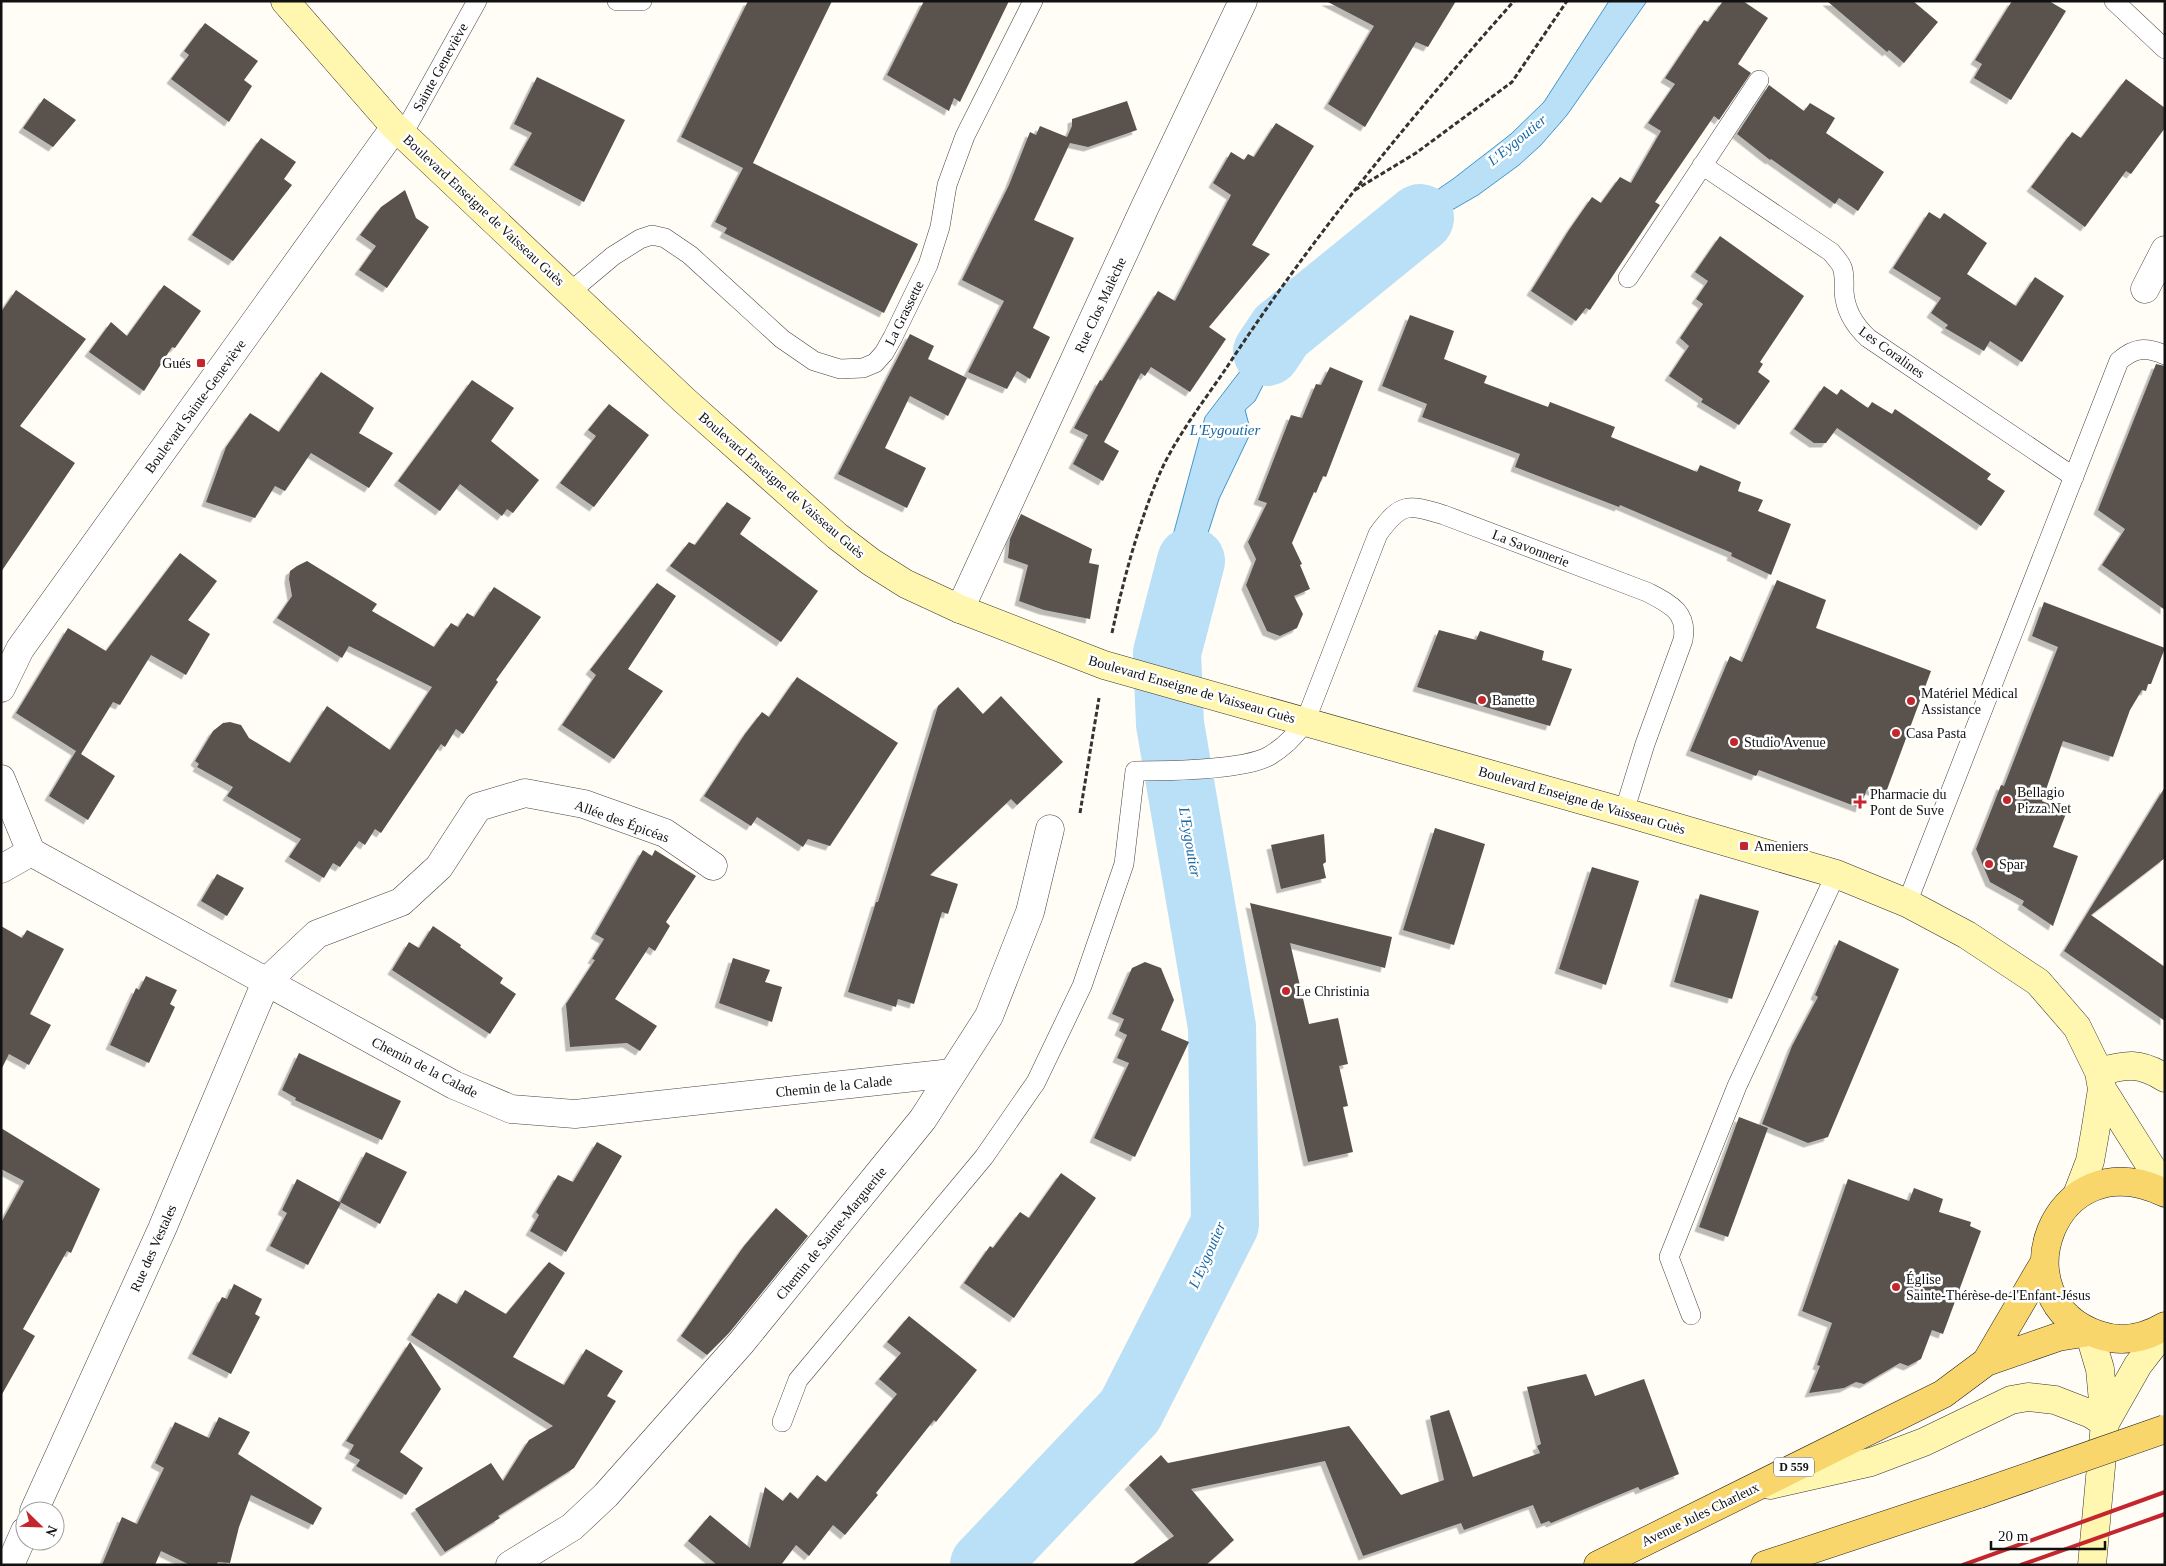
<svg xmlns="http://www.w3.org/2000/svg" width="2166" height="1566" viewBox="0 0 2166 1566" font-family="'Times New Roman',serif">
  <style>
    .water { fill: #b9e0f7; stroke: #3f96cf }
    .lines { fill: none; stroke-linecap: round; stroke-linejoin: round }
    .river { stroke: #b9e0f7; stroke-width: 68 }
    .building { fill: #5a524d; filter: url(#shadow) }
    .lane-casing { stroke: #444; stroke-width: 20 }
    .street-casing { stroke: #444; stroke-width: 29 }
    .secondary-casing { stroke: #333; stroke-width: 29 }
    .primary-casing { stroke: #222; stroke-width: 29 }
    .path { stroke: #333; stroke-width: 3; stroke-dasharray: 5 2.5; stroke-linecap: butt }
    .lane { stroke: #fff; stroke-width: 19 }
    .street { stroke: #fff; stroke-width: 28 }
    .secondary { stroke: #fff6b0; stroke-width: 28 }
    .primary { stroke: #f9d66b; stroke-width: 28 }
    .rail { stroke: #c4262e; stroke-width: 4 }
    .primary-bridge-casing { stroke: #222; stroke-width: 29; stroke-linecap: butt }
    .primary-bridge { stroke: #f9d66b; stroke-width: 28 }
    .poi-dot { fill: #c4262e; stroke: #fff; stroke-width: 2 }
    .labels { text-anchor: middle; stroke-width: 5; stroke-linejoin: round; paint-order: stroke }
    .shield { fill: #fff; stroke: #585858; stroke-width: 1 }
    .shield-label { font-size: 12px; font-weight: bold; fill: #111 }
    .street-label { font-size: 14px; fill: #111; stroke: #fff }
    .poi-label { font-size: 14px; fill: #111; stroke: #fff; text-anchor: start }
    .water-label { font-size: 15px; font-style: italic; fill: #1768a6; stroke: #fff }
  </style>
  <defs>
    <filter id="shadow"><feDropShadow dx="-4.5" dy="4.5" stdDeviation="0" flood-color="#0004"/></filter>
  </defs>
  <rect width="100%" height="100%" fill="#fffdf5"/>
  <path class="water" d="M1609,1h38l-80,114 -26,30 -22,20 -41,30 -73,42 -66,46 -51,53 -33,65 -10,9 6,22 -32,67 -20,62 -10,41 5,42v17l-46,-14 7,-45 50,-185 112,-146 35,-31 69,-39 32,-22 58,-45 33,-32z"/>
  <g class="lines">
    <path class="river" d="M1267,352l14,-21 139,-113
      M984,1565l146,-154 95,-187 -3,-197 -52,-303 -3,-71 24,-92"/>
  </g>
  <path class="building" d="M748,1h84l-79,162 165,81 -34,69 -160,-80 3,-5 -12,-6 28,-54 -62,-31z
    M924,1h85l-49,101 -6,-4 -5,13 -62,-36z
    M1326,1h130l-28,46 -12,-5 -51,85 -37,-23 46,-78z
    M1723,1h20l25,17 -30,46 13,9 -32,47 -5,-4 -59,86 5,3 -70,105 -4,-2 -10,13 -45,-30 38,-61 23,-33 9,6 19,-26 11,6 30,-52 -13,-8 27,-39 -10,-6 39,-58 4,2z
    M1827,1h86l25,21 -34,41 -15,-13 -2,2z
    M2012,1h37l17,10 -55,89 -37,-22 8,-14 -7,-4z
    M205,23l53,38 -14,19 8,6 -23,36 -58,-43 18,-24 -5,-4z
    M537,77l88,43 -41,82 -70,-37 18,-32 -18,-9z
    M2126,79l39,29v20l-34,46 -5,-3 -41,56 -54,-40 41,-55 9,6z
    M1769,85l35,26 6,-8 25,15 -9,15 58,39 -26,39 -19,-13 -4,6 -64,-45 -1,1 -33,-26z
    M44,98l32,22 -23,27 -30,-19z
    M1127,101l10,29 -49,17 -18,-4 -36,77 40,18 -41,90 17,9 -20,42 -13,-8 -10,18 -39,-17 36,-71 -42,-21 47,-95 21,-53 6,3 4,-9 27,11 5,-11v-7z
    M1276,123l38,23 -62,99 18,9 -61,73 17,12 -36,53 -39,-25 -6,9 -4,-3 -37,69 15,9 -16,30 -30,-17 15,-29 -14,-7 26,-48 2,1 56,-90 17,10 56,-106 -18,-12 18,-31 13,8 4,-6 6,3z
    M261,138l35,24 -12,17 8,6 -59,76 -41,-26z
    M405,190l11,28 13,9 -42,61 -28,-18 17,-24 -16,-11 21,-28z
    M1929,212l11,7 4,-6 43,30 -20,31 49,32 19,-29 29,19 -42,66 -32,-21 -6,10 -39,-23 3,-3 -17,-12 10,-15 -48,-30z
    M1720,236l84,60 -44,66 3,2 -5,8 12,9 -31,44 -38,-23 2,-3 -34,-23 20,-30 -9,-8 23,-34 -7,-5 12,-18 -13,-9z
    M164,285l37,26 -26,37 -3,-1 -28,44 -55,-39 22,-30 16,14z
    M16,290l70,49 -66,87 55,37 -74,109v-260z
    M1410,315l44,16 -10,28 43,17 -3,7 64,24 2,-5 65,25 -4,10 86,35 3,-7 41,17 -3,9 25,9 -5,11 33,13 -20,51 -40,-19 1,-3 -112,-48 -1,2 -104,-40 5,-13 -98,-37 5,-13 -45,-18z
    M910,334l24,12 -6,13 39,19 -19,38 -38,-20 -25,52 41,20 -19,40 -69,-34z
    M2156,364l9,2v244l-63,-45 23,-36 -27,-19z
    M1330,367l33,14 -37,96 -3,-1 -7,17 -2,-1 -22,51 10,21 -2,1 10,24 -16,7 9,18 -6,14 -17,8 -13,-5 -21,-46 10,-26 -8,-17 19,-39 -9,-3 33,-85 11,3 14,-34 5,1z
    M321,372l53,36 -15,25 34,20 -24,35 -58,-35 -26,38 -10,-5 -20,32 -49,-16 20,-55 24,-34 29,19z
    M472,380l42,28 -23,33 48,39 -26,33 -6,-4 -5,7 -42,-32 -20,27 -42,-30z
    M1824,386l13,9 4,-6 27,19 4,-6 20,12 3,-5 96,65 -4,5 18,12 -24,35 -144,-98 -11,15h-12l-20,-14z
    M609,404l40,31 -55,72 -34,-24 36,-47 -8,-6z
    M727,502l24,16 -11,16 78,57 -37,51 -111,-76 19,-24 6,3z
    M1021,514l71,35 -3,14 10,2 -9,54 -46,-9 -25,-9 9,-36 -20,-7 2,-19z
    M180,553l37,28 -29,39 22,14 -24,41 -35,-20 -31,50 -7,-3 -32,52 34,22 -27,44 -39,-24 27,-45 -60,-38 52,-85 38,23z
    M307,561l70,43 -5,7 62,36 17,-24 7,4 9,-14 7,4 20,-30 47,30 -45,63 2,2 -35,52 -7,-5 -11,18 -4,-3 -60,89 -6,-4 -10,16 -6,-4 -19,26 -7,-4 -9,15 -35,-21 12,-18 -74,-43 6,-9 -36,-20 2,-3 -4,-3 18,-30 10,-8 7,-1 11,3 8,13 41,25 37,-57 63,44 42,-63 -83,-41 -7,12 -65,-40 15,-22 -3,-17 1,-8 7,-5z
    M1777,580l49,20 -10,28 115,43 -46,124 -18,-6 -7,19 -101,-38 -3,6 -66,-25 40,-95 12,6z
    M657,583l19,13 -48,73 35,22 -49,68 -52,-34 34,-50 -6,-5z
    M2044,602l121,46 -14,36h-3l-2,7 -4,-1 -12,20 -17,47 -50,-16 -21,60 25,10 -14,36 25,9 -25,70 -31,-21 2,-4 -34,-19 -14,-33 25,-64 3,1 54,-139 -26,-11z
    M1439,630l37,10 4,-9 64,20 -2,9 30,9 -22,57 -133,-39z
    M797,677l101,66 -68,103 -22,-7 -5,8 -46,-30 -6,9 -47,-30 41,-62 17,-22 7,5z
    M958,687l25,27 18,-18 62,66 -46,43 -6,-6 -81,76 28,9 -10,30 -6,-2 -28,92 -16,-5 -2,8 -48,-15 28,-90h2l60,-196z
    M2165,787v71l-74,57 74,52v54l-101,-70z
    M1435,828l50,16 -31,101 -51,-15z
    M1324,834l2,28 -3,2 3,14 -45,11 -10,-44z
    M643,850l9,6 3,-6 41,26 -30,46 4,4 -15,25 -6,-4 -34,52 42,27 -17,25 -13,-8 -57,4 -4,-43 29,-44 -3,-1 12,-20 -9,-5z
    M1592,867l47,14 -33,104 -47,-16z
    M217,874l27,14 -17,28 -26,-15z
    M1700,894l59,17 -27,88 -58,-17z
    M1250,903l142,34 -7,31 -95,-25 19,81 29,-6 10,46 -9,2 9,40 -5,1 10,45 -45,10z
    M1,926l21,12 5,-8 37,19 -34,65 21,11 -22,40 -20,-11 -8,16z
    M433,926l28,19 -1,2 43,31 -3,5 16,11 -26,40 -98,-64 17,-28 10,6z
    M1839,940l60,29 -71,168 -20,6 -46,-19 30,-78 26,-49 -3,-2z
    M733,958l37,12 -5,12 17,5 -10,35 -53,-19z
    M1145,962l16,6 13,32 -13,30 28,12 -54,115 -41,-19 35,-75 -12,-5 10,-23 -8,-4 5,-12 -12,-5 20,-46z
    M146,976l31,14 -7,14 5,3 -26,56 -39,-18 26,-57 3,2z
    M299,1053l102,48 -19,39 -87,-40 1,-2 -14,-8z
    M1739,1117l29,11 -40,109 -29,-10z
    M1,1128l99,61 -29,64 -4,-2 -44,78 12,7 -34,60v-173l23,-42 -23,-12z
    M597,1142l25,14 -56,96 -36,-21 9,-16 -3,-3 22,-37 15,7z
    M366,1152l41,20 -27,52 -40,-22z
    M1061,1173l35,25 -82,120 -50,-35 26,-37 3,2 27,-36 9,6z
    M297,1179l44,24 -33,62 -38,-19 17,-33 -5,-3z
    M1848,1179l61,22 5,-13 29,11 -4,13 32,10 -1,4 11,5 -38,103 -11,-4 -11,29 -13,7 -8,-3 -36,21 -8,-2 -12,6 -35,5 11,-27 -3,-1 15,-42 -30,-12z
    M776,1208l32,28 -79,97 -22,22 -26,-19 63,-90z
    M549,1262l16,11 -52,84 51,28 22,-36 37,22 -16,25 9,5 -42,67 -76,48 2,2 -55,34 -30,-43 76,-46 12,18 26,-41 24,-14 -142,-91 27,-42 19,11 8,-14 41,24z
    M234,1284l28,15 -7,15 5,3 -29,57 -39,-20 30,-57 5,2z
    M909,1316l68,54 -41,52 -2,-2 -58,73 2,2 -33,40 -12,-10 -24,31 -13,-11 -15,20h-64l-29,-24 22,-26 40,33 15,-61 18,14 7,-9 8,7 19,-24 9,7 71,-88 -18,-15 22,-26 -14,-11z
    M410,1342l31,47 -41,63 23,16 -17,27 -50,-29 4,-6 -11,-6 5,-9 -8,-4z
    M1586,1374l9,22 49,-17 35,95 -39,16 -2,-3 -87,36 -2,-2 -8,3 -8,-19 -69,25 -3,-7 -98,33 -38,-95 -134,28 43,51 -28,25h-75l43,-29 -45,-51 32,-30 7,8 181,-37 52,69 43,-15 -14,-64 19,-6 24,67 67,-24 -3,-7 4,-2 -14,-57z
    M219,1417l31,15 -12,22 84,54 -9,17 -62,-30 -12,32 -9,36 -12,-1 -2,3h-26l-29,-14 -6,14h-53l20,-48 15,7 27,-56 -9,-5 20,-41 34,16z"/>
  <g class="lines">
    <g class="lane-casing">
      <path id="lane" d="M617,1h25
        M2114,1l51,48
        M403,134l74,-133
        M1702,165l129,87c4,5 9,10 11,15 3,7 2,16 2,24 1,19 10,34 24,47l206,139
        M1628,278l131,-198
        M570,292l43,-36 27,-17 12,-4 13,3 25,17 92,84 32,22 26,8 23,-1 12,-5 9,-10 9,-16 35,-72 12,-38 7,-42 18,-49 68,-135
        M1907,903l212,-542c16,-14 27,-14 46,-6
        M1691,1315l-22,-58 68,-171 99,-212
        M782,1422l16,-42 186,-223 52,-75 46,-96 42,-122 11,-93c31,0 109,-1 134,-15 16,-9 26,-20 36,-34l73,-188c23,-32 30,-30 66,-19l203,77c23,12 41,20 36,48l-38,104 -21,68"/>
    </g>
    <g class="street-casing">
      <path id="street" d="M2145,289l20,-39
        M960,609l184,-400 99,-208
        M1,688l19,-39 375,-522
        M1,779l30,73
        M31,852l423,233 57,24 64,5 377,-41
        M1,869l30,-17
        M34,1511l128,-282 104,-247 51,-48 84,-32 38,-35 39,-60 47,-14 59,11 81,29 48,33
        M10,1565l15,-34
        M510,1565l62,-38 34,-32 135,-152 182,-224 66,-103 41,-104 20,-83"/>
    </g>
    <g class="secondary-casing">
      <path id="secondary" d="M285,1l110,126 289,273 153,136 34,26 35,22 54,25 144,56 520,147 212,62 71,29 60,32 71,47 39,45 22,45 3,17 -7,44 -5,28 -13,34
        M2099,1072c27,-8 41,-10 66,6
        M2102,1089l63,100
        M2089,1332l11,37 5,54 -13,142
        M2105,1423l33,-58 27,-35
        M1770,1485l101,-23 53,-20 87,-42 17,-3 27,3 36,14 14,9"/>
    </g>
    <g class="primary-casing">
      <path id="primary" d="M2165,1193c-113,-55 -169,108 -66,142 23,8 46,3 66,-9
        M1986,1362l58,-99
        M1598,1565l345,-171 43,-32 72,-25 31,-5
        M1765,1565l214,-71"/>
    </g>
    <path class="path" d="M1355,190l61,-37 96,-71 55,-81
      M1112,633c11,-52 25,-104 45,-153 15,-38 47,-79 70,-113 85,-130 184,-250 287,-366
      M1080,813l19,-115"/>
    <use href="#lane" class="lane"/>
    <use href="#street" class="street"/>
    <use href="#secondary" class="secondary"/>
    <use href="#primary" class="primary"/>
    <path class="rail" d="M1963,1565l202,-73
      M2021,1565l144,-51"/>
    <g class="primary-bridge-casing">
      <path id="primary-bridge" d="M1979,1494l186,-65"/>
    </g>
    <use href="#primary-bridge" class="primary-bridge"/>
  </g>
  <g class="poi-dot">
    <rect x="196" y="358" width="10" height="10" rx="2.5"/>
    <circle cx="1482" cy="700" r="5"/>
    <circle cx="1911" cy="701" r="5"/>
    <circle cx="1896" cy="733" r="5"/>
    <circle cx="1734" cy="742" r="5"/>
    <circle cx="2007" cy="800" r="5"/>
    <path d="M1857.5 794.5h5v5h5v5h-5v5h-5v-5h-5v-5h5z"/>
    <rect x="1739" y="841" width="10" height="10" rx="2.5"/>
    <circle cx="1989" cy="864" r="5"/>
    <circle cx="1286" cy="991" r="5"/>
    <circle cx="1896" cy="1287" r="5"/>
  </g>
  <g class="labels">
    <rect class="shield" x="1774" y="1457.5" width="40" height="19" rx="4"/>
    <g class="shield-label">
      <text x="1794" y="1471">D 559</text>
    </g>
    <g class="street-label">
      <text transform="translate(440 67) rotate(-61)" y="5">Sainte Geneviève</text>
      <text transform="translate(484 210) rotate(43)" y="5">Boulevard Enseigne de Vaisseau Guès</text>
      <text transform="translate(1100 305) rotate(-65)" y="5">Rue Clos Malèche</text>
      <text transform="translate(904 313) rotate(-64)" y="5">La Grassette</text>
      <text transform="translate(1892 352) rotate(36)" y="5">Les Coralines</text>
      <text transform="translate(195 406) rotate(-54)" y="5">Boulevard Sainte-Geneviève</text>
      <text transform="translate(782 485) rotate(41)" y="5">Boulevard Enseigne de Vaisseau Guès</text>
      <text transform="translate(1531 548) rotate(21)" y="5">La Savonnerie</text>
      <text transform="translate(1192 689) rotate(16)" y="5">Boulevard Enseigne de Vaisseau Guès</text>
      <text transform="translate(1582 800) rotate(16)" y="5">Boulevard Enseigne de Vaisseau Guès</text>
      <text transform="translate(622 821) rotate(20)" y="5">Allée des Épicéas</text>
      <text transform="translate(425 1067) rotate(27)" y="5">Chemin de la Calade</text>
      <text transform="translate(834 1086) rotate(-6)" y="5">Chemin de la Calade</text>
      <text transform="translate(831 1233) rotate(-51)" y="5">Chemin de Sainte-Marguerite</text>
      <text transform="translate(153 1248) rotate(-66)" y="5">Rue des Vestales</text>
      <text transform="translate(1700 1514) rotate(-26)" y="5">Avenue Jules Charleux</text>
    </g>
    <g class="poi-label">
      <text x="191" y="368" text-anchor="end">Gués</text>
      <text x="1921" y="698">Matériel Médical<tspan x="1921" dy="16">Assistance</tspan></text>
      <text x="1492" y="705">Banette</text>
      <text x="1906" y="738">Casa Pasta</text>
      <text x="1744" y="747">Studio Avenue</text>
      <text x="2017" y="797">Bellagio<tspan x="2017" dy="16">Pizza.Net</tspan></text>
      <text x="1870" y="799">Pharmacie du<tspan x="1870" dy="16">Pont de Suve</tspan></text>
      <text x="1754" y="851">Ameniers</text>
      <text x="1999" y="869">Spar</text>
      <text x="1296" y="996">Le Christinia</text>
      <text x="1906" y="1284">Église<tspan x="1906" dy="16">Sainte-Thérèse-de-l'Enfant-Jésus</tspan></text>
    </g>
    <g class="water-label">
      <text transform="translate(1517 140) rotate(-39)" y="5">L'Eygoutier</text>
      <text x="1225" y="435">L'Eygoutier</text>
      <text transform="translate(1190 842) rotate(80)" y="5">L'Eygoutier</text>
      <text transform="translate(1207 1255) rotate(-66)" y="5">L'Eygoutier</text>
    </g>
  </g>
  <rect width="2166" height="1566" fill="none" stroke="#111111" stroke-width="5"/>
  <g transform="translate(40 1526) rotate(113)"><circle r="24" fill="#ffffff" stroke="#a0a0a0"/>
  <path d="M0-4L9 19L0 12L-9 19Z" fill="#c4262e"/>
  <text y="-8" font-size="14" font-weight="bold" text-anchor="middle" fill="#111111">N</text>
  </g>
  <path d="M1991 1541v8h114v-8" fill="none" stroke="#111111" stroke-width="2.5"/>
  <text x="1998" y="1541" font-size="15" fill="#111111" stroke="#ffffff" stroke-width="4" paint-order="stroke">20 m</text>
</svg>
